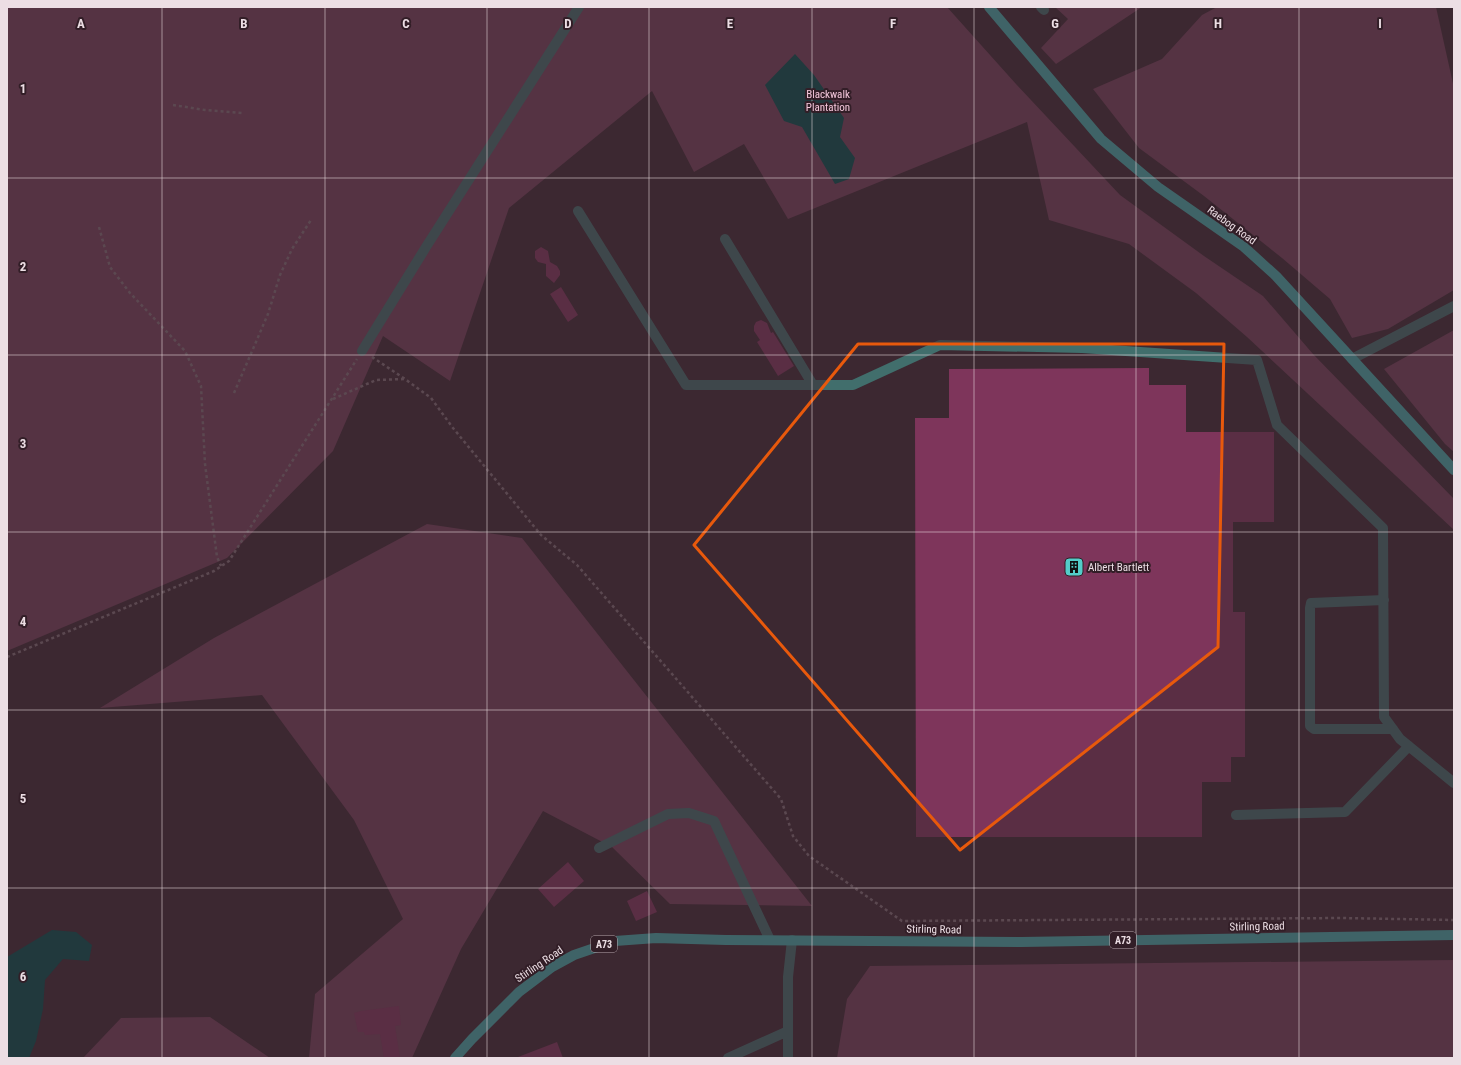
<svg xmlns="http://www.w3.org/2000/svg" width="1461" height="1065" viewBox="0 0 1461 1065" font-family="'Roboto Condensed',sans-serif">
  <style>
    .green { fill: #734059 }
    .water { fill: #004e4c }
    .building { fill: #7e355b }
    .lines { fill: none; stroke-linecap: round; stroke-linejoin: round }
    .path { stroke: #817077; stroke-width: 2.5; stroke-dasharray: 3 3; stroke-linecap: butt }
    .minor { stroke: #416e6c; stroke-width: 10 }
    .major { stroke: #44aca8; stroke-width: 10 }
    .marked { fill: none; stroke: #e8590c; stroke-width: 3; stroke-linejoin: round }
    .grid { fill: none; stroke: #ecdee4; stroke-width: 1; stroke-opacity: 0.55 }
    .labels { text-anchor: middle; stroke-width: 4; stroke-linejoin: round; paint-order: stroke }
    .shield { fill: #321e27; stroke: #b4a4ab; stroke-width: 1 }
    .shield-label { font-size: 10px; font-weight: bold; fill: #ecdee4 }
    .park-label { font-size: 11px; fill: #f4c7db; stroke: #321e27 }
    .street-label { font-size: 11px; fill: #ecdee4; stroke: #321e27 }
    .poi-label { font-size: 11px; fill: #ecdee4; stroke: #321e27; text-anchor: start }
    .grid-label { font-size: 13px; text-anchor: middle; font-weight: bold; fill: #ecdee4; stroke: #321e27; stroke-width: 4; stroke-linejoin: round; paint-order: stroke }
  </style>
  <rect width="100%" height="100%" fill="#3c2831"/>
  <path class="green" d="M7,7h940l69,77 104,111 84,61 59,40 50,58 141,145v31l-207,-193 -51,-44 -67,-49 -80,-24 -22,-98 -239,97 -44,-75 -50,28 -42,-81 -143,117 -59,173 -67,-45 -50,115 -106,107 -220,93z
    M1055,7h87l-86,57 -15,-16 27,-29z
    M1217,7h219l18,81v202l-66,39 -36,9 -22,-39 -48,-41 -78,-62 -65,-48 -46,-59 69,-30 40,-44z
    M1454,330v122l-9,-8 -61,-75z
    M427,524l95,14 290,368 -142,-2 -58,-57 -69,-36 -82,138 -49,109h-103l6,-64 88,-75 -49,-99 -92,-125 -162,13 114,-70z
    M1454,960v98h-617l10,-59 23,-33z
    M210,1017l60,41h-187l38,-40z"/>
  <path class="water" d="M795,54l19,21 30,43 -4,19 15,21 -6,21 -14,5 -33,-57 -18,-6 -19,-36z
    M52,930l24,2 16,13 -3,16 -26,-2 -18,21 -2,29 -7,32 -7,17h-22v-101z"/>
  <path class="building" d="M541,247l7,4 2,11 7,4 3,5v4l-6,8 -8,-7v-12l-8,-2 -3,-4v-7z
    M561,287l17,28 -10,7 -18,-28z
    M761,320l6,3 4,10 2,-1 21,34 -16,10 -21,-34 3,-2 -6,-9v-5l2,-4z
    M1149,368v17h37v47h88v90h-41v90h12v145h-14v25h-29v55h-286l-1,-419h34v-49z
    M568,862l16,19 -30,26 -16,-18z
    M647,891l10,21 -21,9 -9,-20z
    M399,1006l2,19 -6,1 5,32h-16l-4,-24 -15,1 -1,-3h-6l-4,-19 7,-2z
    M557,1042l6,16h-45v-1z"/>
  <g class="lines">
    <path class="path" d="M173,105l32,5 37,3
      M99,227l11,40 20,26 55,58 16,35 4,78 12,93 4,9
      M372,357l33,22 26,19 22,30 88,107 36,30 204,234 12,37 16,20 93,65 440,-3 112,2
      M234,393l34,-79 12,-39 12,-26 19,-29
      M333,399l43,-19 29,-1
      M7,657l207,-86 15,-10 128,-202"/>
    <path class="minor" d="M1041,7l3,3
      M578,211l108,174h127
      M725,239l88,146h40l87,-40 142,3 175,12 20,65 106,103 1,189 16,22 54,44
      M362,351l64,-104 153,-240
      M1352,359l102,-53
      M1384,600l-73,3 -1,5v118l4,3h79
      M1236,815l109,-3 64,-66
      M599,848l69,-34 21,-1 25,8 56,119
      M728,1058l60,-27
      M788,1058v-81l4,-37"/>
    <path class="major" d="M989,7l112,132 57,48 86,60 32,29 178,194
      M455,1058l17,-19 47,-47 33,-25 22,-12 41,-14 41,-3 70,2 295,2 433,-7"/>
  </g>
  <path d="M0 0H1461V1065H0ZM858,344h366l-6,303 -258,203 -266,-305z" fill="#3c2831" fill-opacity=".55" fill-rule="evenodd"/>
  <path class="marked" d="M858,344h366l-6,303 -258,203 -266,-305z"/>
  <path class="grid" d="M162,7v1051M325,7v1051M487,7v1051M649,7v1051M812,7v1051M974,7v1051M1136,7v1051M1299,7v1051M7,178h1447M7,355h1447M7,532h1447M7,710h1447M7,888h1447"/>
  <defs>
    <g id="building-square" transform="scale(1)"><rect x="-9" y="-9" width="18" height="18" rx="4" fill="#53cdc9" stroke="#321e27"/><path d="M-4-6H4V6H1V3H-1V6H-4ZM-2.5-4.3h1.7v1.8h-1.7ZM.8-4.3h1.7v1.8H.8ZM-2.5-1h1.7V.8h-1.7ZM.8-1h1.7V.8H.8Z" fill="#111"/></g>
  </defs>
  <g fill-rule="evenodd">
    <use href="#building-square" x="1074" y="567"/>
  </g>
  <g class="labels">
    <g class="shield">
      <rect x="1110" y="932" width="26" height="16" rx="3"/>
      <rect x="591" y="936" width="26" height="16" rx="3"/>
    </g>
    <g class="shield-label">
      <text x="1123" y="944">A73</text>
      <text x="604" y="948">A73</text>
    </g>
    <g class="park-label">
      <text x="828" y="98">Blackwalk<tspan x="828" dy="13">Plantation</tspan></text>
    </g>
    <g class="street-label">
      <text transform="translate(1232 225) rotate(36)" y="4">Raebog Road</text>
      <text transform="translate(1257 926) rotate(-1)" y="4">Stirling Road</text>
      <text transform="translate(934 929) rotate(1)" y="4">Stirling Road</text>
      <text transform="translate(539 964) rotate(-34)" y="4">Stirling Road</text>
    </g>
    <g class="poi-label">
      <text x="1088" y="571">Albert Bartlett</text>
    </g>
  </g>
  <g class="grid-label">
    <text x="81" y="28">A</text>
    <text x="244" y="28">B</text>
    <text x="406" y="28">C</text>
    <text x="568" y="28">D</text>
    <text x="730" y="28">E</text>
    <text x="893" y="28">F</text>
    <text x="1055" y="28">G</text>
    <text x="1218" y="28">H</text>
    <text x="1380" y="28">I</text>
    <text x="23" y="93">1</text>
    <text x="23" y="271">2</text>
    <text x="23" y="448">3</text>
    <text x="23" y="626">4</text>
    <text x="23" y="803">5</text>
    <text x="23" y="981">6</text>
  </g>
  <rect width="1461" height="1065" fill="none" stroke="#ecdee4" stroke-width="16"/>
</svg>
